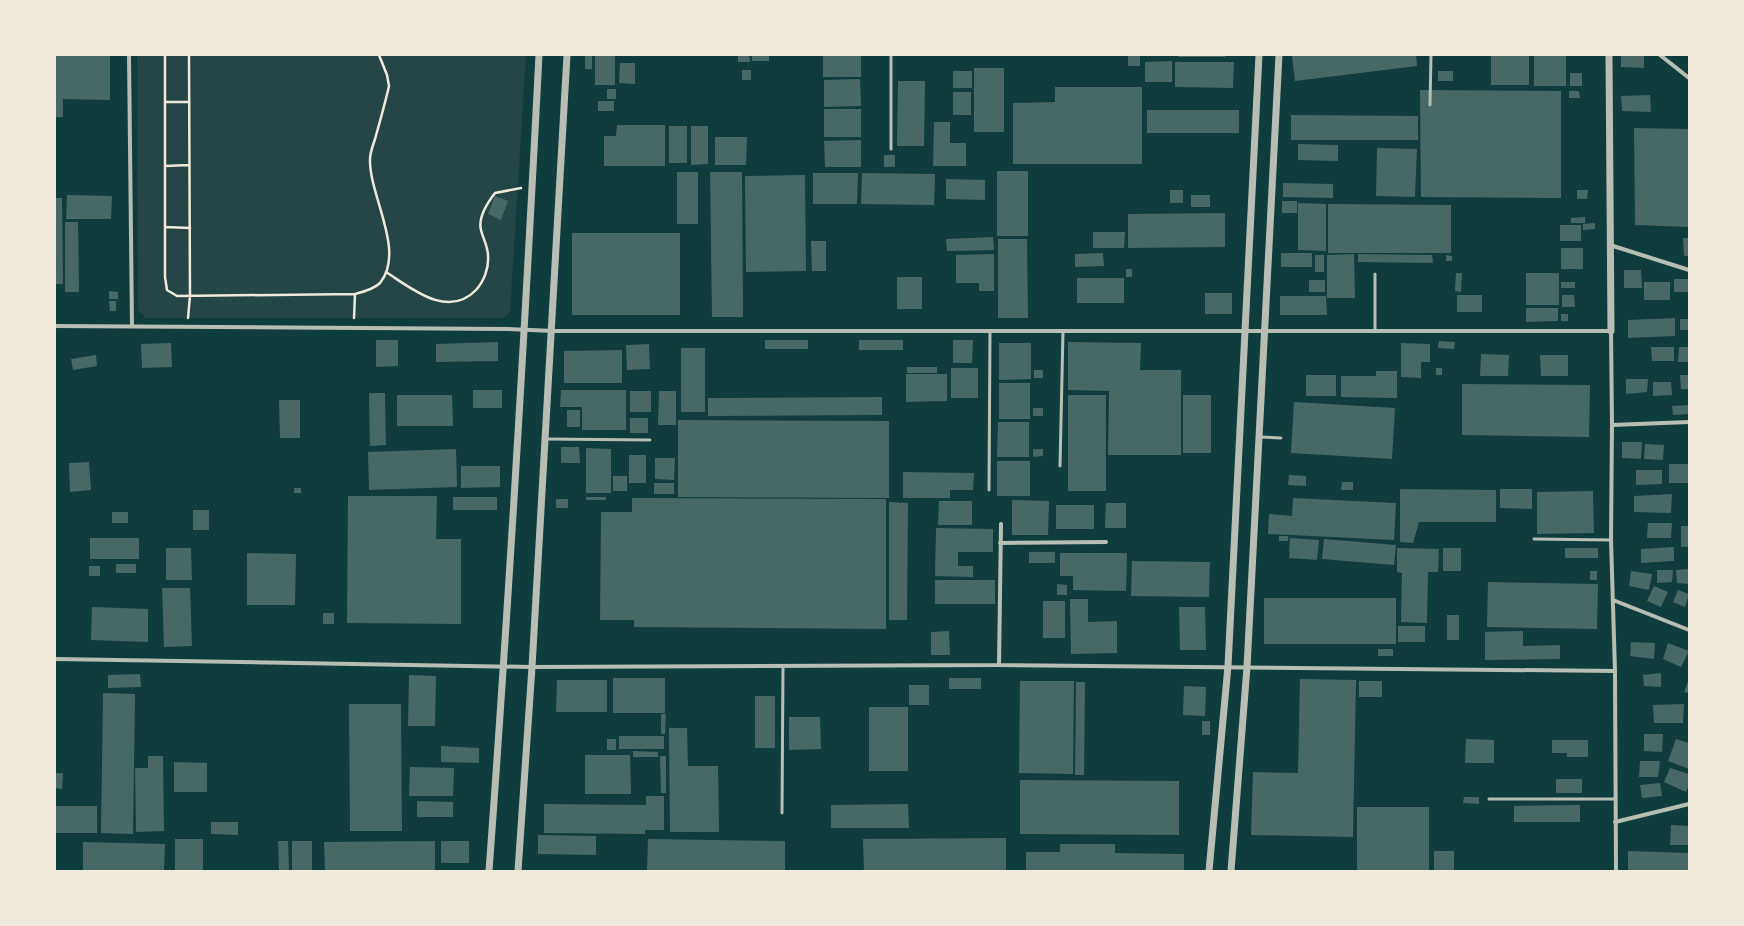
<svg xmlns="http://www.w3.org/2000/svg" width="1744" height="926" viewBox="0 0 1744 926" font-family="Inter,sans-serif">
  <style>
    .green { fill: #244646 }
    .building { fill: #486865 }
    .lines { fill: none; stroke-linecap: round; stroke-linejoin: round }
    .path { stroke: #f1e9da; stroke-width: 2.5 }
    .service { stroke: #b8beb3; stroke-width: 3 }
    .minor { stroke: #b8beb3; stroke-width: 4 }
    .tertiary { stroke: #b8beb3; stroke-width: 7 }
  </style>
  <rect width="100%" height="100%" fill="#0f3d3e"/>
  <path class="green" d="M137,55h389l-16,257 -7,6h-357l-8,-8z"/>
  <path class="building" d="M55,55h55v45l-47,-1v18h-8z
    M585,55h7v14h-7z
    M595,55h20v30h-20z
    M738,55h11l1,7h-12z
    M752,55h17v6h-17z
    M823,55h38v22h-38z
    M1140,55v11h-12v-10z
    M1178,55h47v2h-47z
    M1298,55h118l1,11 -122,15 -3,-25z
    M1491,55h38v30h-38z
    M1534,55h32v31h-32z
    M1621,55h23v13l-23,-1z
    M1172,61v21h-27v-20z
    M1175,62h59l-1,26 -58,-1z
    M620,63h15v21l-16,-1z
    M974,68h30v64h-30z
    M742,70h9v10h-9z
    M953,71h19v17h-19z
    M1438,71h15v10h-15z
    M1570,73h12v13h-12z
    M860,79l1,27 -37,1v-27z
    M898,81h27l-1,65h-27z
    M1055,87h87v77h-129v-61l42,-1z
    M607,89h9v10h-9z
    M1420,90l141,1v107l-140,-1z
    M1569,91h10l1,7h-11z
    M953,92h18v23h-18z
    M1650,95l1,17 -29,-1 -1,-15z
    M598,101h16v10h-16z
    M824,109h37v28h-37z
    M1147,110h92v23h-92z
    M1291,115l127,1v24h-127z
    M934,122h16v21h16v23h-33z
    M617,125h48v41h-61v-30h12z
    M669,126h18v37h-18z
    M691,126h17v38l-17,1z
    M1634,128l55,1v98l-54,-2z
    M715,137h32l-1,28h-31z
    M861,140v27h-36l-1,-26z
    M1298,144l40,1v16l-40,-1z
    M1377,148l40,1 -2,48 -39,-1z
    M884,155h11v12h-11z
    M997,171h31v65h-31z
    M677,172h21v52h-21z
    M710,172h32l1,145h-31z
    M813,173h45l-1,31h-44z
    M862,173l73,1 -1,31 -73,-1z
    M805,175l1,96 -60,1 -1,-96z
    M946,179l39,1v20l-39,-1z
    M1283,183l50,1v14l-50,-1z
    M1170,190h13v13h-13z
    M1577,190h11l-1,9h-10z
    M67,195l45,1 -1,23h-45z
    M1191,195h19v12h-19z
    M495,196l13,5 -7,19 -13,-6z
    M55,198h7l1,86h-8z
    M1282,201h15v12h-15z
    M1298,203l28,1v47l-28,-1z
    M1328,204l123,1v48h-123z
    M1225,213v34l-97,1v-34z
    M1585,217v6h-14v-5z
    M65,222h13l1,70h-14z
    M1595,223v6l-12,1v-6z
    M1560,225h21v16h-21z
    M1093,232h32l-1,16h-31z
    M572,233h108v82h-108z
    M993,237l1,13 -47,1 -1,-12z
    M1683,238h6v18h-5z
    M998,239h29l1,79h-30z
    M811,241h15v30h-14z
    M1561,248h22v21h-22z
    M1103,253l1,13 -29,1v-13z
    M1281,253h31v14h-31z
    M994,254v37h-15v-8h-23v-28z
    M1354,254l1,44h-28v-43z
    M1358,254l74,1 1,8 -75,-1z
    M1315,255h9v17h-9z
    M1446,255l6,1v5h-6z
    M1126,269h6v8h-6z
    M1624,270h17l1,18h-18z
    M1456,273h6l-1,19 -6,-1z
    M1526,273h33v32h-33z
    M897,277h25v32h-25z
    M1077,278h47v25h-47z
    M1674,279h15v13h-15z
    M1309,280h16v12h-16z
    M1561,282h14v6h-14z
    M1644,282h26v18h-26z
    M109,291l9,1v7h-9z
    M1205,293h27v21h-27z
    M1457,295h25v17h-25z
    M1562,295h12l1,12h-13z
    M1280,296h46l1,19h-47z
    M109,301h7v10h-6z
    M1526,308h32v13l-32,1z
    M1561,314h7v7h-7z
    M1675,318v18l-47,2v-18z
    M1680,319h9v11h-9z
    M376,340h22v26l-22,1z
    M765,340h43v9h-43z
    M859,340h44v10h-44z
    M953,340h20l-1,23h-19z
    M1439,341l16,1 -1,7 -16,-1z
    M498,342v19l-62,1v-18z
    M1068,342l73,1 -1,27h41v85h-73l1,-64 -41,-1z
    M171,343l1,24 -30,1 -1,-24z
    M999,343h32v36l-32,1z
    M1401,343l29,1v18h-9v16l-20,-1z
    M649,344l1,25 -23,1 -1,-25z
    M1651,347h23v14h-22z
    M1679,347h10v15h-11z
    M681,348h24v64h-24z
    M622,350v33h-58v-32z
    M1481,354l28,1 -1,21h-28z
    M96,355l1,11 -24,4 -2,-11z
    M1540,355h28v21h-27z
    M907,367h30v6h-30z
    M951,368h27v30h-27z
    M1436,368h6v7h-6z
    M1034,370h9v8h-9z
    M1376,371h21v27l-56,-1v-21h35z
    M906,374h41v27l-41,1z
    M1306,375h30v21h-30z
    M1680,375h9v14h-8z
    M1626,379h22l-1,13 -21,2z
    M1653,382h18l1,13 -19,1z
    M999,383h31v36h-31z
    M1462,384l128,1 -1,52 -127,-2z
    M473,390h29v18h-29z
    M561,390h65v40h-44v-30v7h-22z
    M630,391h21v21h-21z
    M659,391h17v34h-18z
    M369,393h16l1,52 -16,1z
    M397,395h55l1,31h-56z
    M1068,395h38v96h-38z
    M1183,395h28v58h-28z
    M882,397v18l-174,1v-18z
    M279,400h21v38h-20z
    M1294,402l101,6 -3,51 -101,-6z
    M1689,405v9l-16,1 -1,-9z
    M1033,408h10v8h-10z
    M567,410h13v17h-13z
    M630,418h18v15h-18z
    M678,420l211,1v77l-211,-1z
    M998,422h31v35h-32z
    M1622,442h20l-1,17 -19,-1z
    M1645,444l19,1 -1,15 -19,-1z
    M561,447h18l1,16h-19z
    M586,448l25,1v44h-25z
    M456,449l1,38 -88,3 -1,-38z
    M1033,449h10v7l-10,1z
    M629,455h17v28h-17z
    M655,458h20l-1,22 -19,-1z
    M997,461h33v35h-33z
    M89,462l2,28 -21,2 -1,-29z
    M1669,464h20v19h-20z
    M461,466h39v21l-39,1z
    M1636,470h26v14l-26,1z
    M903,472l71,1 -1,17h-23v8h-47z
    M1289,475l17,1v10l-18,-1z
    M613,476h14v15h-14z
    M1342,482h11v8h-12z
    M654,483h20v11h-20z
    M294,488h7v5h-7z
    M1400,489l96,1v32h-77l-6,21 -13,-1z
    M1500,489h32v20l-32,-1z
    M1593,491l1,42 -57,1v-42z
    M1672,494l-1,19 -37,-1v-16z
    M348,496h89l-1,43h25v85l-114,-1z
    M453,497h44v13h-44z
    M586,497h20v3h-20z
    M632,498l254,1v130l-252,-2v-7h-34l1,-108h31z
    M1293,498l103,5 -2,37 -126,-6 1,-20 23,2z
    M556,499h12v9h-12z
    M1012,500l37,1 -1,34h-36z
    M939,501h33v24h-34z
    M889,502l19,1 -1,117h-18z
    M1106,503h20v25h-21z
    M1056,505h38v24h-38z
    M193,510h16v20h-16z
    M112,512h16v11h-16z
    M1648,523h24l-1,15h-24z
    M1681,526h8v21h-8z
    M936,528l57,1v23h-35v14h15v11l-38,-1z
    M1279,536h9v5h-9z
    M90,538h49v21h-49z
    M1290,538l29,2 -2,20 -28,-2z
    M1324,539l72,6 -2,20 -72,-6z
    M1674,547v14l-33,2v-14z
    M166,548h25l1,32h-26z
    M1397,548l42,1 -1,23h-10l-1,51 -26,-1 1,-49 -5,-1z
    M1443,548h18v23h-18z
    M1565,548h33v10h-33z
    M1029,552h26v11h-26z
    M247,553l49,1 -1,51h-48z
    M1060,553h67l-1,38 -53,-1v-14h-13z
    M1132,561l78,1 -1,35 -78,-1z
    M116,564h20v9h-20z
    M89,566h11v10h-11z
    M1689,569v15l-12,-1 -1,-13z
    M1657,570h16l-1,12 -15,1z
    M1590,571h7v9h-7z
    M1631,571l21,3 -3,16 -20,-4z
    M935,580h60v24h-60z
    M1488,582l110,2 -1,45 -110,-2z
    M1057,584l10,1v10h-10z
    M1654,586l14,6 -7,15 -14,-6z
    M162,588h28l2,58 -28,1z
    M1678,590l11,4 -4,13 -12,-5z
    M1264,598h132v46h-132z
    M1070,599h18v23l29,-1v32l-46,1z
    M1043,601h22v37h-22z
    M92,607l56,2v33l-57,-2z
    M1179,607h26l1,43h-26z
    M323,613h11v11h-11z
    M1447,615h12v25h-12z
    M1398,626h27v16h-27z
    M949,631l1,24h-19v-23z
    M1523,631v15l37,-1v14l-75,1v-28z
    M1631,642l24,1 -1,16 -24,-3z
    M1668,643l21,8 -8,16 -18,-8z
    M1378,649h15v7h-15z
    M1661,673v14l-17,-1 -1,-11z
    M140,674l1,13 -33,1v-13z
    M409,675l27,1 -1,50h-27z
    M613,678h52v35h-52z
    M949,678h32v11h-32z
    M1300,679l56,1 -3,157 -102,-2 2,-63 45,1z
    M1689,679v14l-5,-1z
    M557,680h50v32h-51z
    M1020,681h54l-1,93 -54,-1z
    M1359,681h23v16h-23z
    M1076,682h9l-1,93h-9z
    M909,685h20v20h-20z
    M1184,686l22,1 -1,29 -22,-1z
    M103,693l32,1 -2,140 -32,-1z
    M755,696h20v52h-20z
    M349,704h52l1,127h-52z
    M1684,704l-1,19h-29l-1,-18z
    M869,707h39v64h-39z
    M661,714h5l-1,20h-4z
    M789,717h31l1,32 -32,1z
    M1202,721h8v14h-8z
    M669,728h18l1,38h30l1,66h-49z
    M1644,734h19l-1,18 -18,-1z
    M619,736h45v13h-45z
    M607,739h9v11h-9z
    M1466,739l28,1v23h-29z
    M1676,739l13,4v26l-21,-8z
    M1552,740h36v17h-21v-4h-15z
    M441,746l38,2v15l-38,-1z
    M633,751l25,1v5h-25z
    M585,755h45l1,39h-46z
    M148,756h15l1,75 -28,1 -1,-64h13z
    M660,756h6v37h-5z
    M1640,761h20l-2,16h-19z
    M174,762l33,1v29h-33z
    M410,767l44,1 -1,28h-44z
    M1670,768l19,6v11l-3,7 -22,-10z
    M55,773h8l-1,16 -7,-1z
    M1556,779h26v14h-26z
    M1020,780l159,1v54l-159,-1z
    M1660,783l2,13 -20,2 -2,-13z
    M646,796h18v34h-19v4l-101,-1v-29l102,1z
    M1464,797h15v7l-16,-1z
    M417,801l36,1v15h-36z
    M908,804l1,24h-78v-23z
    M1580,805v17h-66v-16z
    M55,806h42v27h-42z
    M1357,807h72v64h-72z
    M211,822h27v13l-27,-1z
    M1671,825l18,1v19h-19z
    M538,835l58,1v19l-58,-1z
    M1006,838v33h-142l-1,-32z
    M175,839h28v32h-28z
    M648,839l137,2v30h-138z
    M278,841h10l1,30h-10z
    M292,841h20v30h-20z
    M435,841v30h-110l-1,-29z
    M441,841h28v22h-28z
    M83,842l82,2 -1,27h-81z
    M1060,844h55v9l69,1v17h-158v-19h34z
    M1434,851h20v20h-20z
    M1628,851l61,2v18h-61z"/>
  <g class="lines">
    <path class="path" d="M165,55v222l2,13 10,6 178,-2c8,-2 19,-5 25,-11 26,-32 -11,-87 -10,-124 0,-6 3,-14 5,-20 5,-18 10,-35 14,-53l-2,-11 -8,-20
      M165,102h24
      M165,166l24,-1
      M165,227l25,1
      M386,272c26,17 62,47 90,18 8,-9 13,-22 12,-34 0,-10 -5,-17 -7,-26 -3,-12 7,-28 14,-37l26,-5
      M188,318l2,-22 -1,-241
      M354,318l1,-24"/>
    <path class="service" d="M1430,105l1,-50
      M891,149v-94
      M1375,331v-57
      M1260,437l21,1
      M546,439l104,1
      M1060,466l3,-135
      M989,490l1,-159
      M1534,539l77,1
      M1489,799h126
      M782,813l1,-147"/>
    <path class="minor" d="M129,55l3,271
      M1660,55l29,23
      M1610,245l79,25
      M55,326l453,3 45,2h1058l1,94 -1,115 4,131 1,200
      M1612,425l77,-3
      M1000,543l106,-1
      M1613,600l76,30
      M55,659l477,8 467,-2 616,6
      M999,665l2,-141
      M1615,822l74,-18"/>
    <path class="tertiary" d="M1609,55l2,276
      M489,871c20,-272 36,-544 50,-816
      M518,871l14,-204 35,-612
      M1209,871l19,-205 31,-611
      M1231,871l16,-204 32,-612"/>
  </g>
  <rect width="1744" height="926" fill="none" stroke="#f1e9da" stroke-width="112"/>
</svg>
